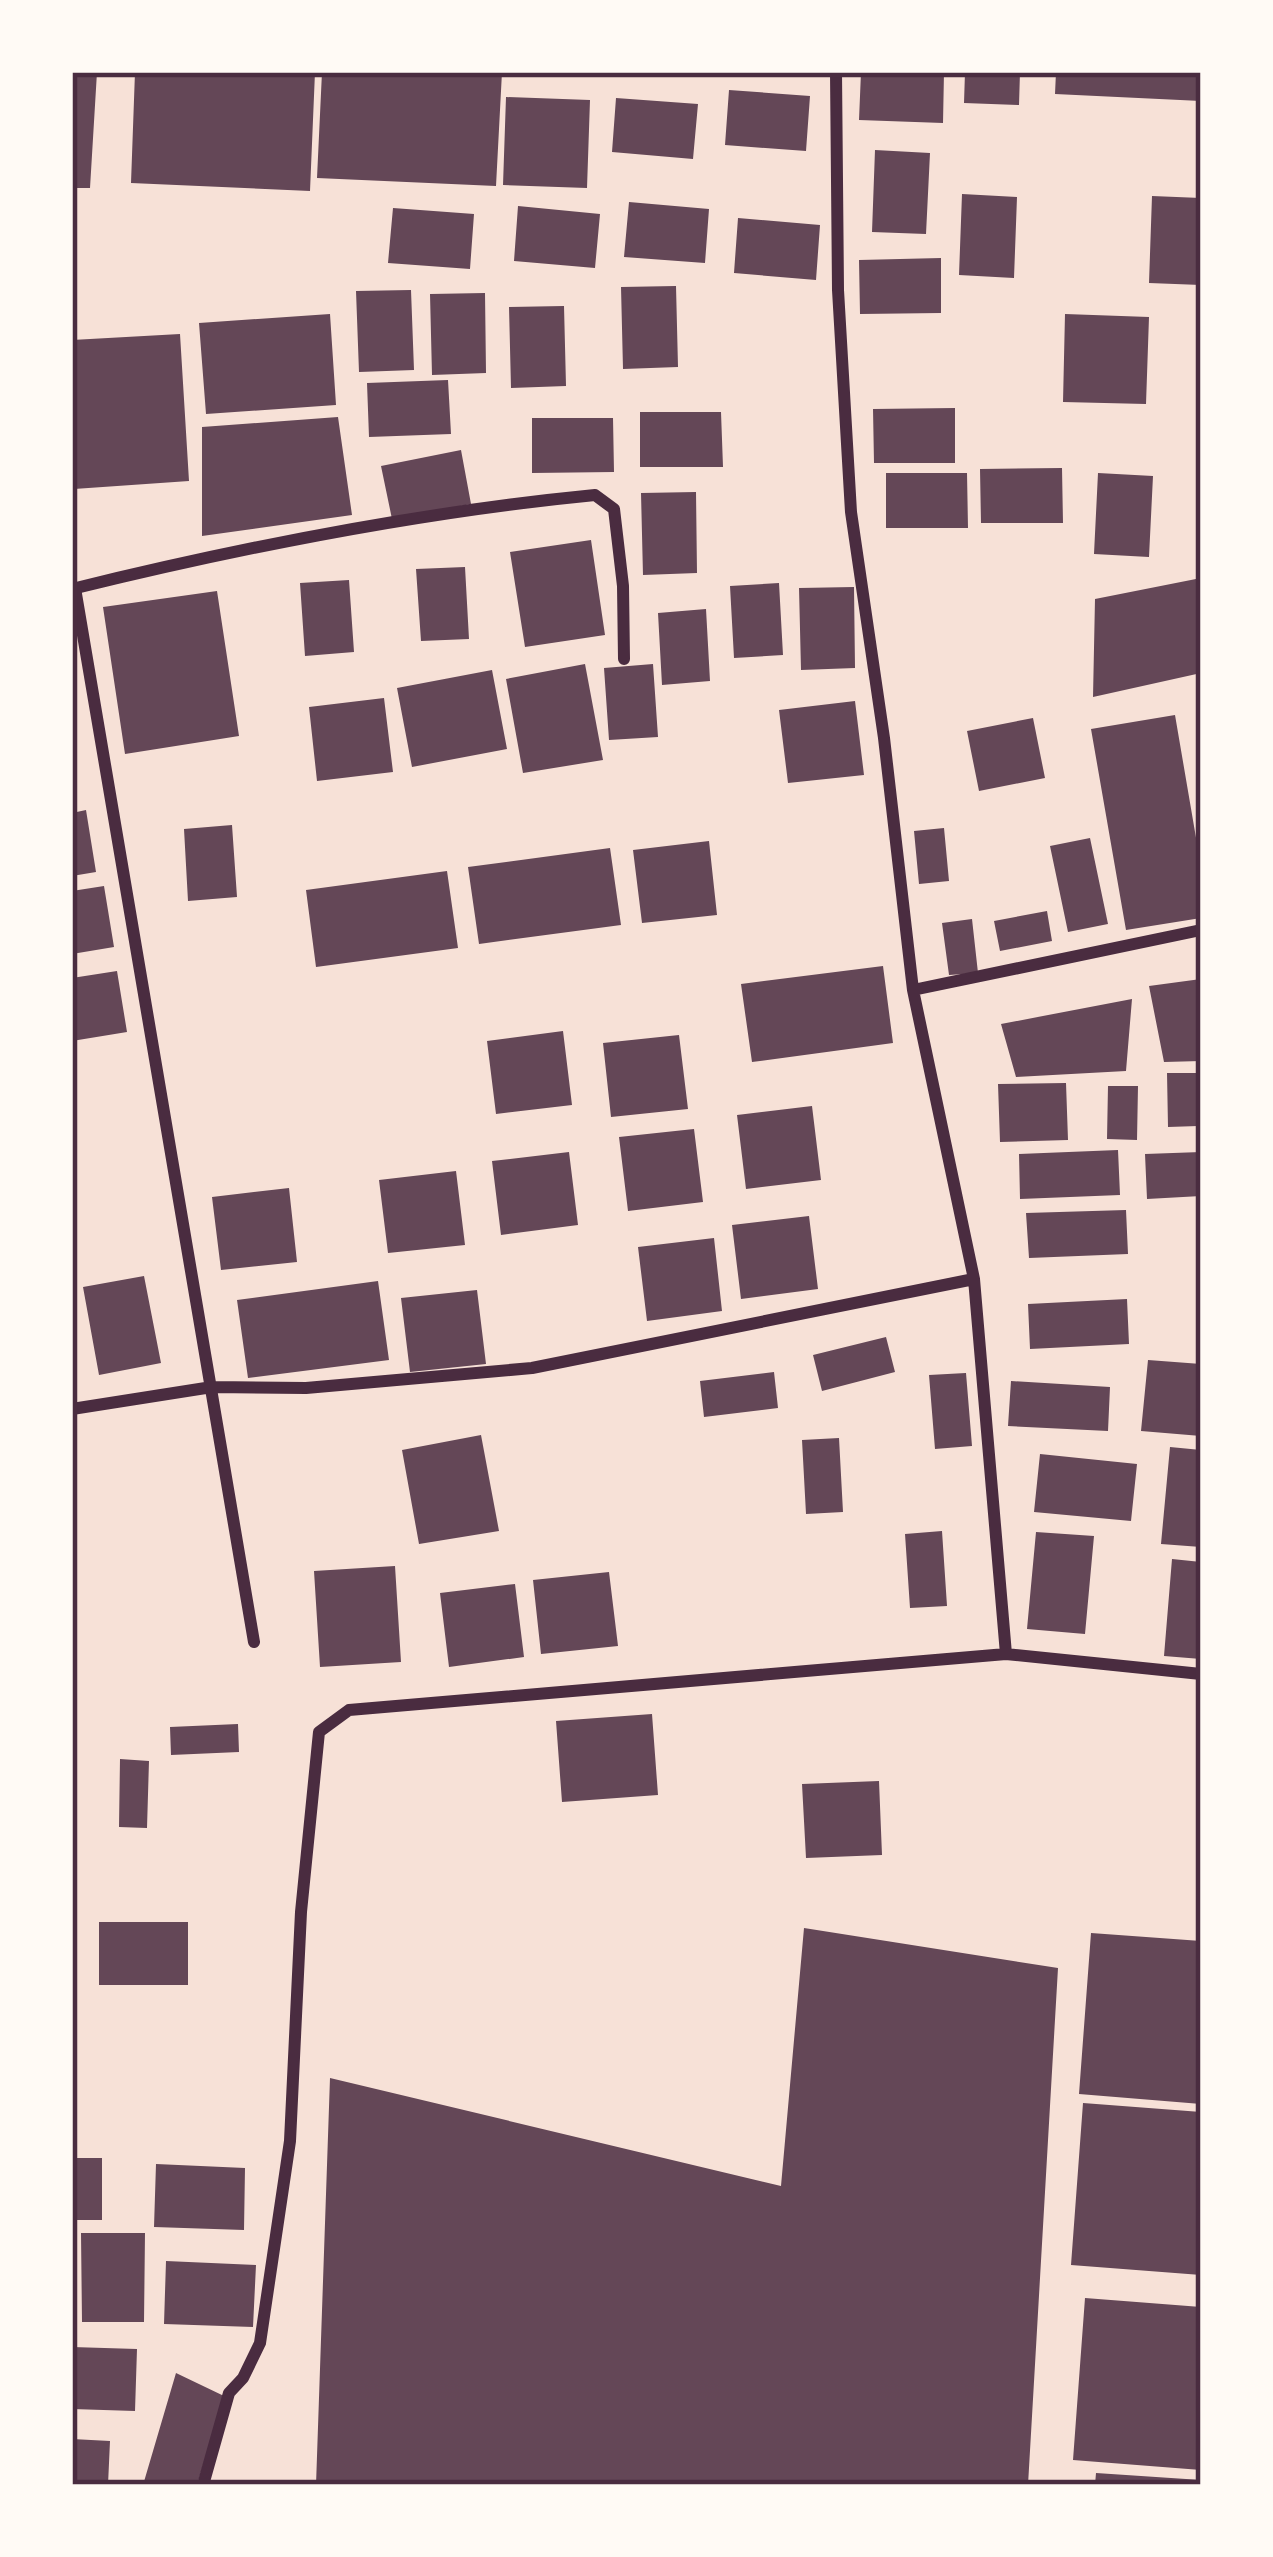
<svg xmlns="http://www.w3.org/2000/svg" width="1273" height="2557" viewBox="0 0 1273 2557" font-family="Figtree,sans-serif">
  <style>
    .building { fill: #644757 }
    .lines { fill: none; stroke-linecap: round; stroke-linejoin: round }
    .minor { stroke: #4a2c40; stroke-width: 12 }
    .neatline { fill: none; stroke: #4a2c40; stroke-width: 4.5 }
  </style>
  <rect width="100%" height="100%" fill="#f7e1d7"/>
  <path class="building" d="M72,72h25l-7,116h-18z
    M135,72h180l-5,119 -179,-8z
    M322,72h180l-6,114 -179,-8z
    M861,72h83l-1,51 -84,-3z
    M965,72h55l-1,33 -55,-2z
    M1056,72h145v29l-146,-7z
    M729,90l81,6 -4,55 -81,-6z
    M506,97l84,3 -3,88 -84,-3z
    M616,98l82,6 -5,55 -81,-7z
    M875,150l55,3 -4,81 -54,-2z
    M962,194l55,3 -3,81 -55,-3z
    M1152,196l49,2v87l-52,-2z
    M629,202l80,7 -4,54 -81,-6z
    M518,206l82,8 -5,54 -81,-7z
    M393,208l81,6 -4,55 -82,-6z
    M738,218l82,7 -4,55 -82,-7z
    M941,258v55l-81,1 -1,-54z
    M676,286l2,81 -55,2 -2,-82z
    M411,290l3,80 -55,2 -3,-81z
    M485,293l1,80 -54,2 -2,-81z
    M564,306l2,80 -55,2 -2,-81z
    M330,314l6,91 -130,9 -7,-91z
    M1065,314l84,3 -3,87 -83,-2z
    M180,334l9,147 -115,8 -2,-149z
    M448,380l3,54 -82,3 -2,-54z
    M955,408v55h-81l-1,-54z
    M640,412h81l2,55h-83z
    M338,417l14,98 -150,21v-109z
    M532,418h81l1,54 -82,1z
    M461,450l10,54 -79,15 -11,-53z
    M1062,468l1,55h-82l-1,-54z
    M886,473h81l1,55h-82z
    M1098,473l55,3 -4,81 -55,-3z
    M696,492l1,81 -54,2 -2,-82z
    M591,540l14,95 -80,12 -15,-95z
    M465,567l4,72 -48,2 -5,-72z
    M1201,578v95l-108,24 2,-98z
    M349,580l5,72 -49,4 -5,-73z
    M779,583l4,72 -49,3 -4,-72z
    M854,587l1,81 -54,2 -2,-82z
    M217,591l22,145 -114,18 -22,-147z
    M706,609l4,72 -48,4 -4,-72z
    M585,664l18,96 -80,13 -17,-94z
    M653,664l5,73 -49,3 -5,-72z
    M492,670l15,79 -95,18 -15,-79z
    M384,698l9,74 -76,9 -8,-74z
    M855,701l9,74 -76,8 -9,-73z
    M1175,715l26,152v51l-75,12 -35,-201z
    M1033,718l12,60 -66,13 -12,-60z
    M86,810l10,62 -24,4v-63z
    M232,825l5,72 -49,4 -4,-72z
    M944,828l5,53 -30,3 -5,-53z
    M1090,838l18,86 -40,8 -18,-86z
    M709,841l8,74 -75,8 -9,-73z
    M610,848l11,77 -142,19 -11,-77z
    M447,871l11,77 -142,19 -10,-77z
    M104,886l10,61 -42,7v-63z
    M1047,911l5,30 -52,10 -6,-30z
    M972,919l6,54 -29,2 -7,-52z
    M883,966l10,77 -141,19 -11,-78z
    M117,971l10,61 -55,9v-63z
    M1201,979v82l-37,1 -15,-76z
    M1132,999l-6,72 -110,6 -15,-53z
    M563,1031l9,74 -76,9 -9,-73z
    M679,1035l9,74 -77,8 -8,-74z
    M1167,1073h29l2,53 -30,1z
    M1066,1083l2,57 -68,2 -2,-58z
    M1108,1086h30l-1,54 -30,-1z
    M812,1106l9,74 -75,9 -9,-74z
    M694,1129l9,73 -75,9 -9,-74z
    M1118,1150l2,45 -100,4 -1,-45z
    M569,1152l9,73 -77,10 -9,-74z
    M1201,1152v44l-54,3 -2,-45z
    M456,1171l9,74 -77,8 -9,-73z
    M289,1188l8,74 -76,8 -9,-73z
    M1126,1210l2,44 -99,4 -3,-45z
    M809,1216l9,73 -77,10 -9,-74z
    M714,1238l8,73 -75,10 -9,-74z
    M144,1276l17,87 -62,12 -16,-88z
    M378,1281l11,79 -141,18 -11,-78z
    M477,1290l9,74 -76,8 -9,-74z
    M1127,1299l2,45 -99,5 -2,-45z
    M886,1337l9,35 -73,19 -9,-36z
    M1148,1360l53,4v72l-60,-5z
    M774,1372l4,36 -74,9 -4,-36z
    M966,1373l6,73 -37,3 -6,-74z
    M1011,1381l99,6 -2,44 -100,-5z
    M481,1435l18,96 -80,13 -17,-94z
    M839,1438l4,74 -37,2 -4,-74z
    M1170,1447l31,3v97l-40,-3z
    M1040,1454l97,10 -6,57 -97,-9z
    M942,1531l5,75 -37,2 -5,-74z
    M1036,1532l58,4 -9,98 -58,-5z
    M1172,1559l29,3v97l-37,-3z
    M395,1566l6,96 -81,5 -6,-96z
    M609,1572l9,74 -77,8 -8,-74z
    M515,1584l9,73 -75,10 -9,-74z
    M652,1714l6,81 -96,7 -6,-81z
    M238,1724l1,28 -68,3 -1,-28z
    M120,1759l29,2 -2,67 -28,-1z
    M879,1781l3,74 -76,3 -4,-74z
    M99,1922h89v63h-89z
    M804,1928l254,40 -30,517h-712l14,-407 451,108z
    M1091,1933l110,8v163l-122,-10z
    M1083,2103l118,9v163l-130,-10z
    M72,2158h30v62h-30z
    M156,2164l89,4 -1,62 -90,-3z
    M81,2233h64l-1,89h-62z
    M166,2261l90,4 -3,62 -89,-3z
    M1085,2298l116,9v163l-128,-10z
    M72,2347l65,2 -2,62 -63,-2z
    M176,2373l48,23 -27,89h-54z
    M72,2439l38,2 -2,44h-36z
    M1096,2473l105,7v5h-106z"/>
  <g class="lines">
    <path class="minor" d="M836,72l2,218 13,222 33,226 29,252 61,289 32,375
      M75,588l179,1054
      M72,589c171,-42 348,-77 523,-94l19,14 9,77 1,73
      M913,990l288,-60
      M72,1409l140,-22 94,1 226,-20 442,-89
      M203,2485l26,-92 14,-15 17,-35 30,-202 11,-229 18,-180 30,-22 657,-56 195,20"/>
  </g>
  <rect width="1273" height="2557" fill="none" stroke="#fffaf5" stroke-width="150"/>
  <rect x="75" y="75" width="1123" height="2407" class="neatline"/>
</svg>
